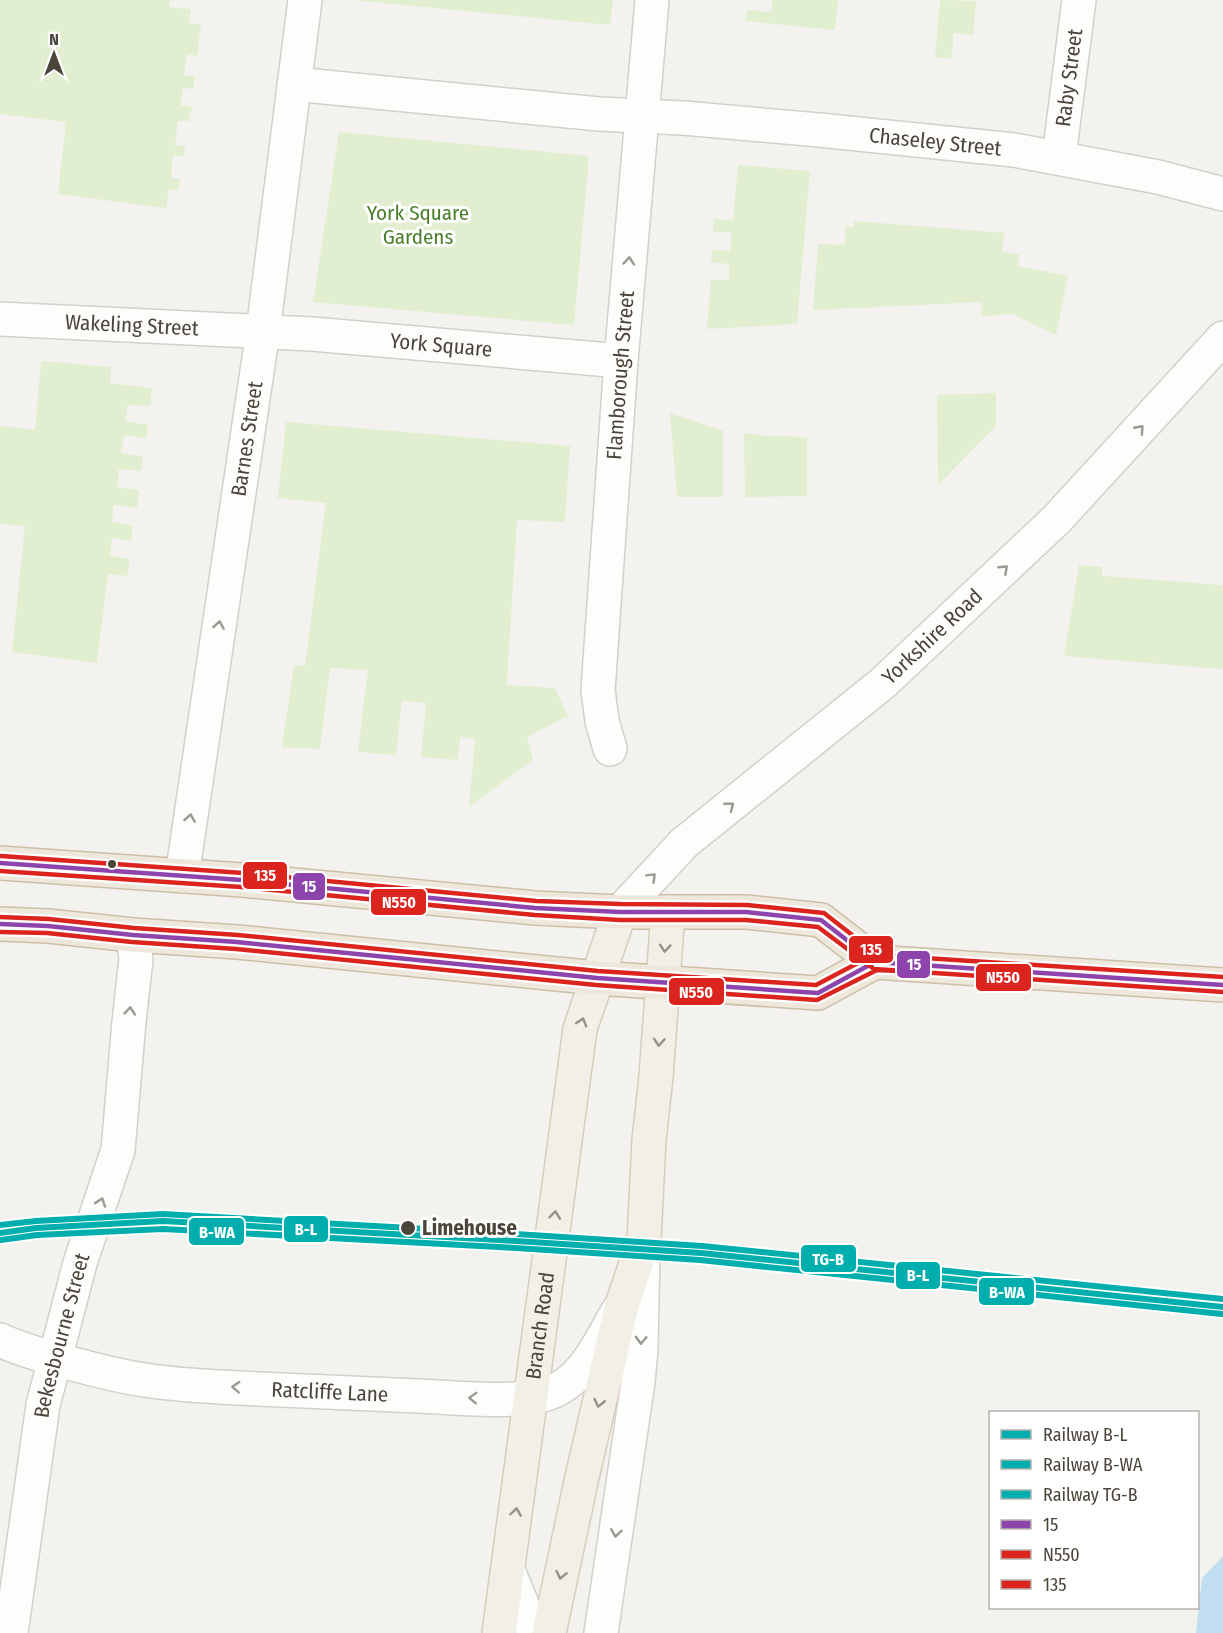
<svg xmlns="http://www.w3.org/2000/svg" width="1223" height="1633" viewBox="0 0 1223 1633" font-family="'Fira Sans Condensed',sans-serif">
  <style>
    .green { fill: #e1eecf }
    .water { fill: #c0ddf1 }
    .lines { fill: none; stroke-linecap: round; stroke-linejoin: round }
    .minor-casing { stroke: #d2d0cb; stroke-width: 36 }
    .major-casing { stroke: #d6cebb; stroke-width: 36 }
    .highway-casing { stroke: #ccbfa9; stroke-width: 36 }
    .minor { stroke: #fdfdfc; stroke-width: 33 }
    .major { stroke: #f2efe6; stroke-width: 33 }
    .highway { stroke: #ede8db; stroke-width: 33 }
    .bus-1-casing { stroke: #fff; stroke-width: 9 }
    .bus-2-casing { stroke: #fff; stroke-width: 9 }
    .bus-3-casing { stroke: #fff; stroke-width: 9 }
    .bus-1 { stroke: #8e44ad; stroke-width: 4.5 }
    .bus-2 { stroke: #dc241f; stroke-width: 4.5 }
    .bus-3 { stroke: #dc241f; stroke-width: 4.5 }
    .rail-1-casing { stroke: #fff; stroke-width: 10 }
    .rail-2-casing { stroke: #fff; stroke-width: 10 }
    .rail-3-casing { stroke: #fff; stroke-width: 10 }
    .rail-1 { stroke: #00afad; stroke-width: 6 }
    .rail-2 { stroke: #00afad; stroke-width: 6 }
    .rail-3 { stroke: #00afad; stroke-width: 6 }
    .oneway { stroke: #9b9791 }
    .oneway2 { stroke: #969187 }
    .bus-dot { fill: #4b4439; stroke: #fff; stroke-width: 2 }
    .labels { text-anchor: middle; stroke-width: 6; stroke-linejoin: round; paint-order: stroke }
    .street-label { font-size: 21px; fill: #4b4439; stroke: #fff }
    .park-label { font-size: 21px; fill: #4a7f2a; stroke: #fff }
    .stop-label { font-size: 21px; font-weight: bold; fill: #4b4439; stroke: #fff; text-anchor: start }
    .line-badge { stroke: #fff; stroke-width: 2 }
    .badge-label { font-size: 16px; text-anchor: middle; font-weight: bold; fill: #fff }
  </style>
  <rect width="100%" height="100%" fill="#f4f2ee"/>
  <path class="green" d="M0,0h170l-1,7 22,2 -2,14 12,1 -4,32 -10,-2 -3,21 11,1 -2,13 -10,-1 -3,17 12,2 -3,14h-11l-3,24 10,1 -1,11 -11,-2 -2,23 9,1 -2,11 -9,-1 -3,19 -108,-14 8,-72 -66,-8z
    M352,0h261l-3,25z
    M772,0h66l-3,30 -90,-9 2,-11 24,2z
    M940,0l36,1 -3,34 -19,-2 -3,26 -16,-2z
    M339,132l250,24 -15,169 -261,-23z
    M738,165l72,6 -13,153 -90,5 4,-49h18v-16l-18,-2 1,-12 18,1 2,-18 -19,-2 1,-12 19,1z
    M854,221l150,12 -2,19 17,2 -1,12 50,10 -12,59 -43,-21 -32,2 1,-14 -169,8 5,-66 27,1 1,-19 8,1z
    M41,361l70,6 -1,16 42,5 -2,18 -22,-1 -3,16 23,4 -2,13 -22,-3 -3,18 22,4 -2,14 -22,-2 -2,18 22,3 -2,18 -23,-3 -2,17 21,4 -2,15 -19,-3 -2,18 20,3 -3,17 -19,-2 -11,89 -85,-11 13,-126 -25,-2v-98l35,4z
    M996,393v33l-58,59 -1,-90z
    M670,413l53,18v66h-46z
    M286,422l284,24 -5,76 -48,-2 -10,162v3l48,3 13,28 -41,21 6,23 -64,47 6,-68 -15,-2 -2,23 -37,-3 5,-54 -24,-2 -6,54 -38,-3 10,-82 -38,-2 -10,81 -38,-2 12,-81 11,-1 21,-162 -48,-5z
    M744,433l25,3 38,1v59l-62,1z
    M1079,565l23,2v9l121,9v84l-159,-13z"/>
  <path class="water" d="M1223,1556v77h-27l6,-55z"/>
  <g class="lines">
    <g class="minor-casing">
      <g id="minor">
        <path id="s1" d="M294,84l305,30 84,4 136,12 195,20 144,27 65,17"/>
        <path id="s2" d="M1059,157l20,-157"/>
        <path id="s3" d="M0,319l312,15 309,27"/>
        <path id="s4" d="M610,749l-8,-28 -4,-31 23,-329 31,-361"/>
        <path id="s5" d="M182,876l81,-545 42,-331"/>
        <path id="s6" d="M620,912l64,-69 199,-160 174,-164 166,-181"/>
        <path id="s7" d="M0,1340c23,11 48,17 73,24 24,6 48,13 72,16 37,6 75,7 113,9 53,2 107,5 160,7 35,1 100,9 131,-3 35,-12 51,-52 69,-82"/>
        <path d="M508,1570l26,63"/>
        <path id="s8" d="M11,1633l32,-228 37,-142 38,-113 11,-128 7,-63 -3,-24"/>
        <path d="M601,1633l37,-251 3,-33 2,-98"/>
      </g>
    </g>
    <g class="major-casing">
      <g id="major">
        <path id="s9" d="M499,1633l81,-604 40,-117"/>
        <path d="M549,1633l33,-156 40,-172 22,-65 5,-100 7,-63 12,-165"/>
      </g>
    </g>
    <g class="highway-casing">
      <path id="highway" d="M0,863l242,17 293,28 85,4h126l75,8 54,42
        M0,924l48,2 85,9 104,7 360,36 221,15 57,-31 348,23"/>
    </g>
    <use href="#minor" class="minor"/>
    <use href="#major" class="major"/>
    <use href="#highway" class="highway"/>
    <g class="bus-1-casing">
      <path id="bus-1" d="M0,863l242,17 293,28 85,4h126l75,8 54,42 348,23
        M0,924l48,2 85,9 104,7 360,36 221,15 57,-31 47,3"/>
    </g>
    <g class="bus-2-casing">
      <path id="bus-2" d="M0,871l241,16 294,28 85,5h126l72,7 56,42 349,23
        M0,932l47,1 85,9 104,7 360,36 221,15 60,-30 45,2"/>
    </g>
    <g class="bus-3-casing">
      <path id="bus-3" d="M1,856l242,17 293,28 84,3 127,1 77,8 54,42 345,22
        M0,917l49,2 85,9 104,7 360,36 218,14 57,-30 49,3"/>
    </g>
    <use href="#bus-1" class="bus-1"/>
    <use href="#bus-2" class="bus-2"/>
    <use href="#bus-3" class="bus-3"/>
    <g class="rail-1-casing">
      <path id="rail-1" d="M0,1233l36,-5 127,-7 336,19 202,13 522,54"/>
    </g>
    <g class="rail-2-casing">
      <path id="rail-2" d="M1,1240l36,-5 126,-6 336,18 201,13 522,54"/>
    </g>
    <g class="rail-3-casing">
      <path id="rail-3" d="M0,1225l36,-4 127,-7 336,19 203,13 521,53"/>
    </g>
    <use href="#rail-1" class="rail-1"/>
    <use href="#rail-2" class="rail-2"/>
    <use href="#rail-3" class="rail-3"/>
  </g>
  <defs><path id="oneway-chevron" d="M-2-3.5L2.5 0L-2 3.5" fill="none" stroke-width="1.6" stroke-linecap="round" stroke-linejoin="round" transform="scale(1.5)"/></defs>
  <g class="oneway">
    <use href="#oneway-chevron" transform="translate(629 261) rotate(-85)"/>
    <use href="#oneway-chevron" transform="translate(1140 429) rotate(-48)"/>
    <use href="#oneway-chevron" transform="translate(1004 569) rotate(-43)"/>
    <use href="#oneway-chevron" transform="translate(219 625) rotate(-81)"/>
    <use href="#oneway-chevron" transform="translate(730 806) rotate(-39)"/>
    <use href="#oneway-chevron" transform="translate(190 818) rotate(-81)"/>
    <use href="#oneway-chevron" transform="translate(652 877) rotate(-45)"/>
    <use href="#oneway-chevron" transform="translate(130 1011) rotate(-84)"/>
    <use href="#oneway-chevron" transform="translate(101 1202) rotate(-71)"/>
    <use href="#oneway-chevron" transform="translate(641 1340) rotate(92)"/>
    <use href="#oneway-chevron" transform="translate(236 1387) rotate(-177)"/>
    <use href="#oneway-chevron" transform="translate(473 1398) rotate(-178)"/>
    <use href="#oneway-chevron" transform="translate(616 1533) rotate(98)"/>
  </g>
  <g class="oneway2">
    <use href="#oneway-chevron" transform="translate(665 948) rotate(94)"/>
    <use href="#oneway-chevron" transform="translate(582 1022) rotate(-73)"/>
    <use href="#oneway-chevron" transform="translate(659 1042) rotate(94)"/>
    <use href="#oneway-chevron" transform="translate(555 1215) rotate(-83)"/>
    <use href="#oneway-chevron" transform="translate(599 1403) rotate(103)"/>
    <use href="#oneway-chevron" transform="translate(516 1512) rotate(-82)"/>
    <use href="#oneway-chevron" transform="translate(561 1575) rotate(102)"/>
  </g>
  <g class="bus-dot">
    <circle cx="112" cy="864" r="5"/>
    <circle cx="408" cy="1228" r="8"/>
  </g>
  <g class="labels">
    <g class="street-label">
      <text dy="7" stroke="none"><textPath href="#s2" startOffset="80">Raby Street</textPath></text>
      <text dy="7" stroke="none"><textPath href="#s1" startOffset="644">Chaseley Street</textPath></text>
      <text dy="7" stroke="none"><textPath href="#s3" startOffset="132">Wakeling Street</textPath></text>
      <text dy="7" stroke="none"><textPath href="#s3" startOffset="442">York Square</textPath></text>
      <text dy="7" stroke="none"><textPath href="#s4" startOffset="376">Flamborough Street</textPath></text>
      <text dy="7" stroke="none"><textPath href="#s5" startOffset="442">Barnes Street</textPath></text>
      <text dy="7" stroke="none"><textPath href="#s6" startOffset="417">Yorkshire Road</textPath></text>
      <text dy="7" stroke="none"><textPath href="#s9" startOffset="310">Branch Road</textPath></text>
      <text dy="7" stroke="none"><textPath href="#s8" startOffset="302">Bekesbourne Street</textPath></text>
      <text dy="7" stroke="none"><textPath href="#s7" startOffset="336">Ratcliffe Lane</textPath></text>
    </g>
    <g class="park-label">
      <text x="418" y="220">York Square<tspan x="418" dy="24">Gardens</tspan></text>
    </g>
    <g class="stop-label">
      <text x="422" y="1235">Limehouse</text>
    </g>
  </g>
  <g class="line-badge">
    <rect x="242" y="861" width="46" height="29" rx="6" fill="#dc241f"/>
    <rect x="292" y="872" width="34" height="29" rx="6" fill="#8e44ad"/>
    <rect x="370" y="888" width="57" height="28" rx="6" fill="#dc241f"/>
    <rect x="848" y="935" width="46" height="29" rx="6" fill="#dc241f"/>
    <rect x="896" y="950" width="35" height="29" rx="6" fill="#8e44ad"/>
    <rect x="975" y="963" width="57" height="29" rx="6" fill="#dc241f"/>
    <rect x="668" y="977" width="57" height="29" rx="6" fill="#dc241f"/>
    <rect x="283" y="1215" width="46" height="28" rx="6" fill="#00afad"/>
    <rect x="188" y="1217" width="57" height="29" rx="6" fill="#00afad"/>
    <rect x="800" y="1244" width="57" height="29" rx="6" fill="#00afad"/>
    <rect x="895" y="1261" width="46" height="29" rx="6" fill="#00afad"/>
    <rect x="978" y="1277" width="57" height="29" rx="6" fill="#00afad"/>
  </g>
  <g class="badge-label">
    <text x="265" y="881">135</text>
    <text x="309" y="892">15</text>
    <text x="399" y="908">N550</text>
    <text x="871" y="955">135</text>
    <text x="914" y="970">15</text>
    <text x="1003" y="983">N550</text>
    <text x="696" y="998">N550</text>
    <text x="306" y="1235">B-L</text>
    <text x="217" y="1238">B-WA</text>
    <text x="828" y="1265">TG-B</text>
    <text x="918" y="1281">B-L</text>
    <text x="1007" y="1298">B-WA</text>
  </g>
  <rect x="989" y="1411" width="210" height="198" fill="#ffffff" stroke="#b7b4b0" stroke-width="1.5"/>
  <rect x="1001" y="1430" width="30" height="9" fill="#00afad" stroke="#b7b4b0" stroke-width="1.5"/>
  <text x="1043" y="1441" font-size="18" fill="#4b4439">Railway B-L</text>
  <rect x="1001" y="1460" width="30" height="9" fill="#00afad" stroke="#b7b4b0" stroke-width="1.5"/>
  <text x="1043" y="1471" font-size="18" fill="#4b4439">Railway B-WA</text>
  <rect x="1001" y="1490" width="30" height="9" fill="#00afad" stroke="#b7b4b0" stroke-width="1.5"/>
  <text x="1043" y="1501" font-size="18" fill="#4b4439">Railway TG-B</text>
  <rect x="1001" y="1520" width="30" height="9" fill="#8e44ad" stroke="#b7b4b0" stroke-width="1.5"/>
  <text x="1043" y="1531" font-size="18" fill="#4b4439">15</text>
  <rect x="1001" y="1550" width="30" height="9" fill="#dc241f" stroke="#b7b4b0" stroke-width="1.5"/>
  <text x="1043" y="1561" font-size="18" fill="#4b4439">N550</text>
  <rect x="1001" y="1580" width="30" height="9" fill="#dc241f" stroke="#b7b4b0" stroke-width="1.5"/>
  <text x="1043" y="1591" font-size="18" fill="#4b4439">135</text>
  <g transform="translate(54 54)" stroke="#ffffff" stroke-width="4.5" paint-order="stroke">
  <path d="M0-4.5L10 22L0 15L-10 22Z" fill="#4b4439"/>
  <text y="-9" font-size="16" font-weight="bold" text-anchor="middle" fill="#4b4439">N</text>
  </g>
</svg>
